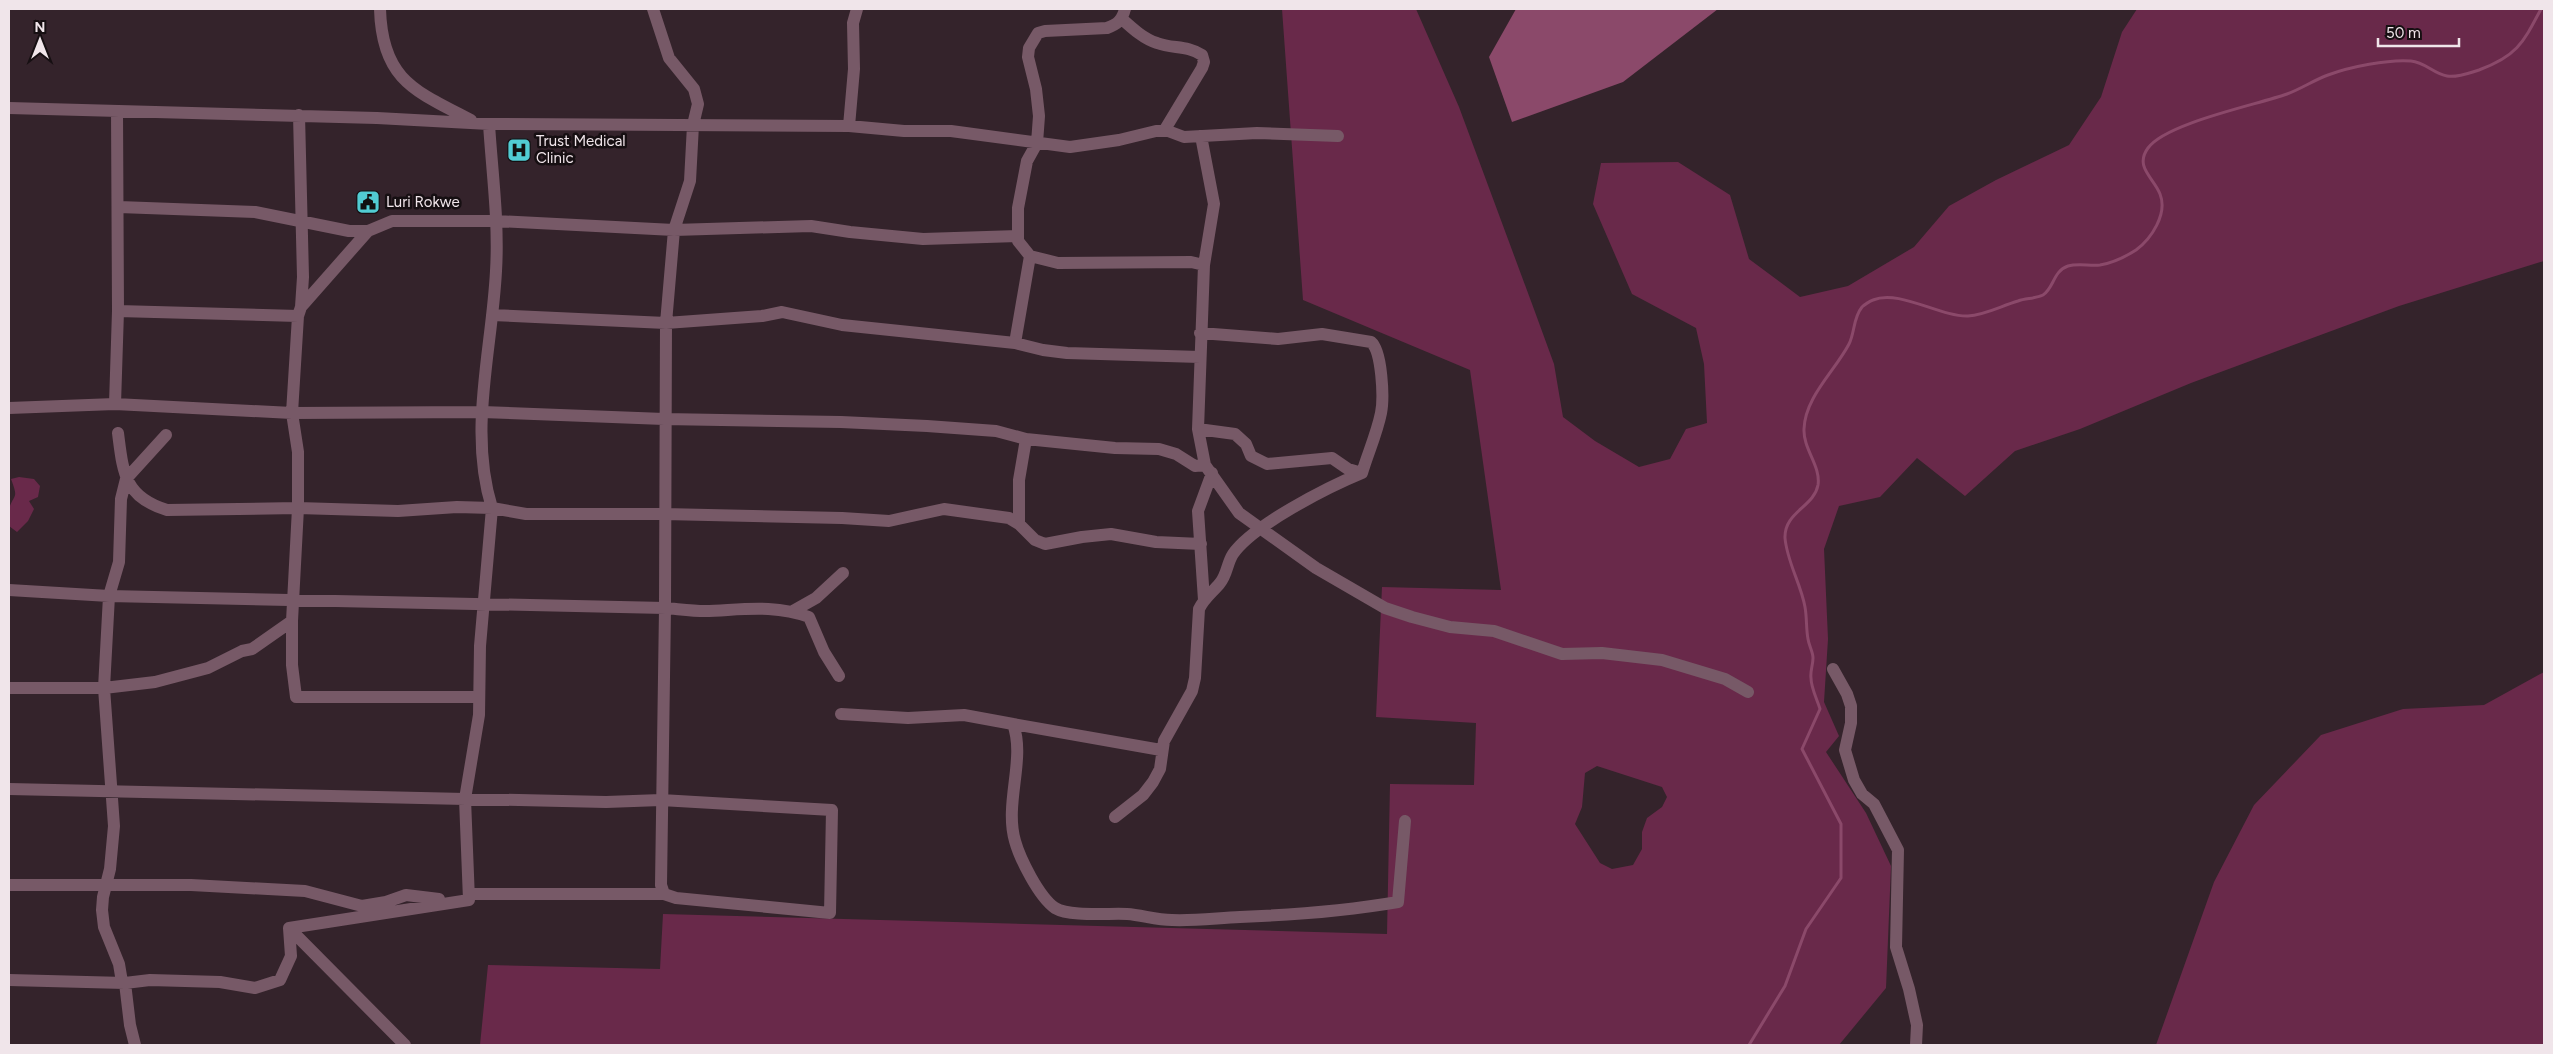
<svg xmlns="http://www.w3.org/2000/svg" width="2553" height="1054" viewBox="0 0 2553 1054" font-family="Figtree,sans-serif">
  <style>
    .green { fill: #69294a; fill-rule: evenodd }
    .water { fill: #8b496a }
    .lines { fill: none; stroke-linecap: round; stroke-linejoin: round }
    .stream { stroke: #8b496a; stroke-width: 3 }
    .minor { stroke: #775967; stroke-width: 12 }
    .labels { text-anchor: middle; stroke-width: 5; stroke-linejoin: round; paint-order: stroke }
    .poi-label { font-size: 15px; fill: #f0e5ea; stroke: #160f12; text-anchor: start }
  </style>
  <rect width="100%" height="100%" fill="#34232b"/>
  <path class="green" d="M1282,9h134l43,98 76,205 19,52 9,53 32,24 44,26 31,-8 16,-30 21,-6 -3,-59 -8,-36 -64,-34 -39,-90 8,-41 77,-1 52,33 19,64 51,38 48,-11 66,-39 35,-41 47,-26 73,-35 32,-48 21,-65 15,-23h407v252l-145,45 -208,77 -111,46 -65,22 -50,45 -48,-38 -37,39 -41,9 -15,43 4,90 -4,63 15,34 -13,16 40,61 25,53 -5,122 -47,57h-1359l8,-80 172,4 3,-55 724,20 3,-150 84,1 2,-62 -100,-6 6,-130 119,3 -31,-220 -167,-70zM1597,766l65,21 5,10 -5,10 -15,11 -5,14v17l-9,16 -21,4 -12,-6 -25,-39 7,-17 3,-34z
    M19,477l15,2 6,7 -2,11 -9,4 5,8 -6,12 -11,11 -8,-6c0,-5 -2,-12 0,-17 5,-16 10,-9 2,-30z
    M2544,672v373h-388l58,-163 40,-77 67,-70 82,-26 81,-4z"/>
  <path class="water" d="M1516,9h202l-95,73 -111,40 -23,-65z"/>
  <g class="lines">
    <path class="stream" d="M1749,1045l36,-59 21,-57 35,-51v-54l-39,-75 18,-40c-3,-10 -9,-21 -9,-31 -1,-7 2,-13 2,-20 0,-6 -4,-12 -5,-19 -2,-10 -1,-21 -3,-32 -4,-23 -18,-45 -20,-69 -1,-26 29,-31 33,-53 3,-19 -15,-36 -14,-56 1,-32 31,-58 45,-85 6,-12 4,-26 13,-37 2,-2 8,-6 11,-7 26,-11 67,17 95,16 17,-1 33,-10 50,-15 8,-3 17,-2 25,-6 11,-7 10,-24 25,-29 10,-3 21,0 32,-1 13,-2 25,-8 36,-15 15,-11 32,-36 24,-56 -6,-16 -26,-27 -12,-46 18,-25 108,-43 139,-54 14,-5 27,-14 41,-19 21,-8 61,-16 83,-14 14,1 23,13 36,15 10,2 22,-3 32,-6 38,-14 44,-27 62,-61"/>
    <path class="minor" d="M380,9c2,71 35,82 91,111
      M1122,19c11,10 22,20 35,24 16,6 30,2 45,12l2,7 -2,6 -38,63
      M9,108l368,10 112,6 360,2 55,5h47l119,16 49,-7 37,-9h12l16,6 73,-4 81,3
      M117,111l1,200 180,5
      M299,115l4,162 -2,30
      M849,126l5,-57 -1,-46 4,-14
      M1201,136l13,68 -10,61 -6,164 7,36 34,48 77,55 69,40 27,9 38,10 44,4 68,23 40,-1 60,7 63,19 23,13
      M119,207l136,5 94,19h19l24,-10h104l178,9 137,-4 39,6 73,7 95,-3
      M368,231l-67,76 -3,9 -6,97 6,39v56l-6,113v44l4,32h182
      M1030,256l28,7 133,-1 13,3
      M492,315l174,8 96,-7 20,-4 60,13 173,18 28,7 24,3 133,4
      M1015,343l15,-87 -12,-15v-33l9,-47 10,-18 2,-27 -3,-27 -8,-32 1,-9 9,-15 7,-2 62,-3c11,-4 15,-8 18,-19
      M115,404l3,-93
      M9,408l106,-4 177,9 190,-1 182,7 177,3 86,4 69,5 30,8 89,9 44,1 17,5 19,12 10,-1
      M1198,429l37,5 11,10 5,12 16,8 65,-6 16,11 14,4
      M118,433c5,39 6,64 49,77l131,-2 100,3 59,-4 35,1 34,6h138l178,4 47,3 55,-12 65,9 10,6
      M1026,439l-7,41v44l16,16 10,4 37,-7 29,-3 45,8 45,2
      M9,590l100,6 556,12c13,1 27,3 40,3 36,-1 69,-7 104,6l15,35 15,24
      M1204,600l-6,-89 14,-38
      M793,611l23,-13 27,-25
      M1833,669l14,25 4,12v17l-6,27 9,30 8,14 12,10 24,46 -2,97 13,42 8,36 -1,20
      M9,688h95l51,-6 53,-14 34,-17 10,-2 40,-28
      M841,714l67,4 56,-3 49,9c13,35 -9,79 2,117 5,18 24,56 40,67 15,9 54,5 72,6 15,1 29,6 45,6 22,1 45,-2 68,-3 53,-2 105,-6 158,-15l7,-81
      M1013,724l148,26
      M9,789l597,13 55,-2 171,10 -2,103 -154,-15 -12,-4 -3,-9 4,-277 1,-285 8,-93 16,-49 3,-56 5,-21 -4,-15 -25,-31 -16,-49
      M1115,817l28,-22 10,-13 7,-13 4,-28 28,-50 3,-13 4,-69c5,-11 14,-17 21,-26 7,-8 7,-20 13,-29 20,-29 95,-67 129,-81 6,-20 15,-40 19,-60 3,-15 1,-62 -10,-71l-49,-8 -44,5 -78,-6
      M9,885h182l114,6 57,15 24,-4 20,-7 33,4
      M470,894h194
      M9,980l116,3 25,-3 70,2 35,6 25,-8 11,-24 -2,-28
      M135,1045l-5,-20 -5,-42 -3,-1 -3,-18 -15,-37 -2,-17 1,-13 7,-28 4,-43 -10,-138 5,-92 10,-34 2,-63 5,-20 40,-44
      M405,1045l-116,-117 180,-28 -4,-101 14,-84 1,-69 12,-138c-24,-77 0,-158 4,-237 3,-49 -4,-99 -7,-147"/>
  </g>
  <defs>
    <g id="hospital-square" transform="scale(1.25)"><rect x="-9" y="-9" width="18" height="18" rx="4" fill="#51ccd3" stroke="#160f12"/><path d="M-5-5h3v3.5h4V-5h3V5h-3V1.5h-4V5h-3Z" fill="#111"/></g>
    <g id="civic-square" transform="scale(1.25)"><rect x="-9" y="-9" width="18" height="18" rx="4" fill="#51ccd3" stroke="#160f12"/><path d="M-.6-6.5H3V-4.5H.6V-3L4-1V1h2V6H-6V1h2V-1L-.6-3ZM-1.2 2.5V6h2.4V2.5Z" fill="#111"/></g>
  </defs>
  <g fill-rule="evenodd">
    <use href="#hospital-square" x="519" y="150"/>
    <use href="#civic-square" x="368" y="202"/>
  </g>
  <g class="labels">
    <g class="poi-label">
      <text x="536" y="146">Trust Medical<tspan x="536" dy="17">Clinic</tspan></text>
      <text x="386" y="207">Luri Rokwe</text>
    </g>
  </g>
  <rect width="2553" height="1054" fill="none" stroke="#f0e5ea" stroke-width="20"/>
  <g transform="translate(40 40)" stroke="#160f12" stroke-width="4" paint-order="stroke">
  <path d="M0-4L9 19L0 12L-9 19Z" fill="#f0e5ea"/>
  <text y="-8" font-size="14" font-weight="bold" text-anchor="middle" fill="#f0e5ea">N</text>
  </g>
  <path d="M2378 38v8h81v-8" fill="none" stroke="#f0e5ea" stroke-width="2.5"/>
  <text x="2386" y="38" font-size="15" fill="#f0e5ea" stroke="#160f12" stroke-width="4" paint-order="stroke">50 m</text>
</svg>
